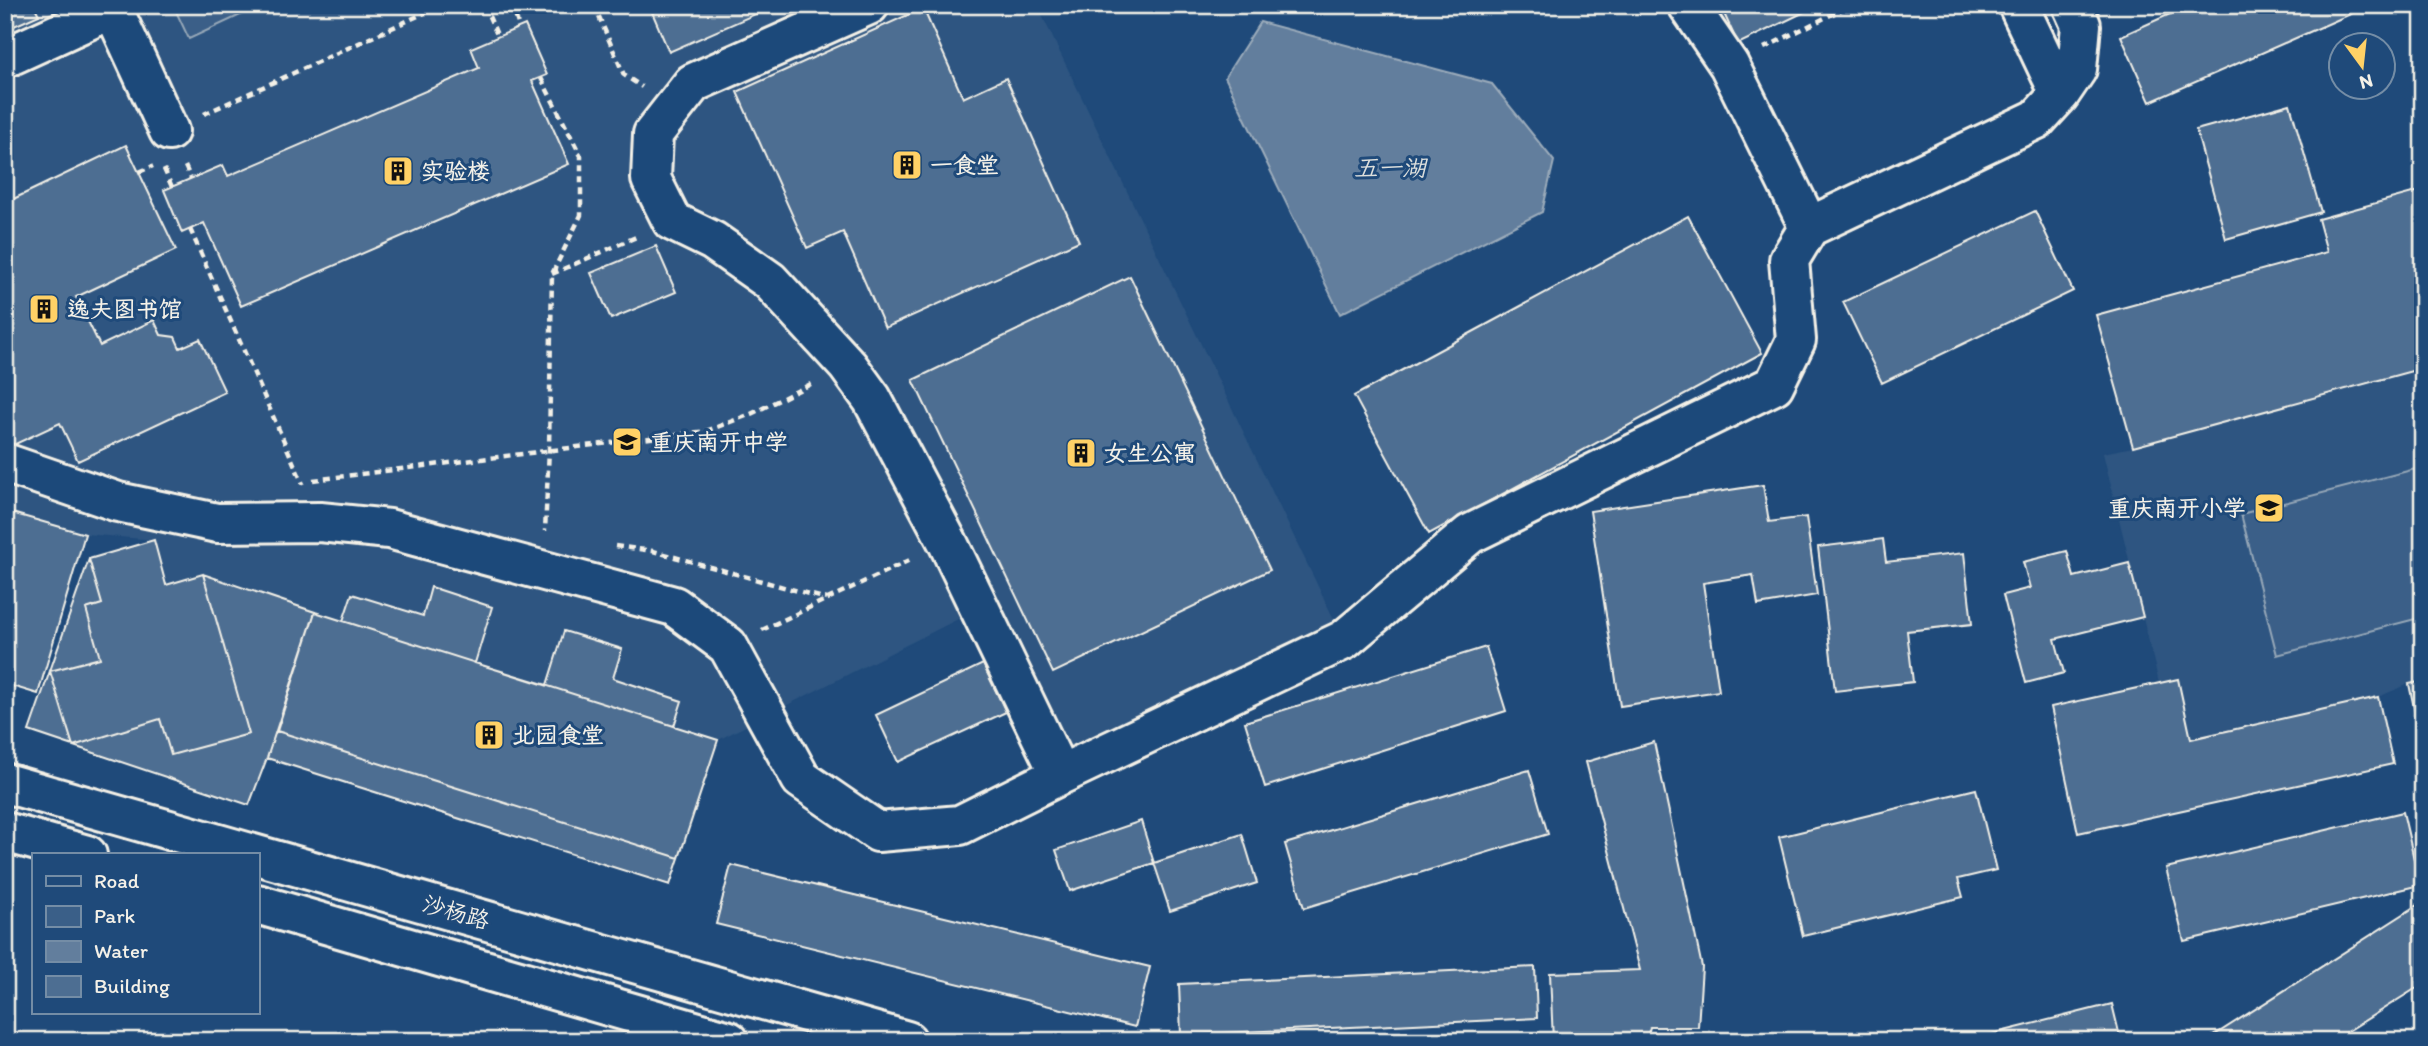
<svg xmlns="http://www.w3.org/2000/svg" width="2428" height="1046" viewBox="0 0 2428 1046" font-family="Itim,'LXGW WenKai TC',sans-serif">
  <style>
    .built { fill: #2d5581 }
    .green { fill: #3a5f88; stroke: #97a8b8; stroke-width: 2 }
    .water { fill: #627e9d; stroke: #9cacbb; stroke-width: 2 }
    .building { fill: #4d6e92; stroke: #f4f1e8; stroke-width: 2 }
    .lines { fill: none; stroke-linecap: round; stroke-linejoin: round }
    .minor-casing { stroke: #f4f1e8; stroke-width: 44 }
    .major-casing { stroke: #f4f1e8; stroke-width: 44 }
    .path { stroke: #f4f1e8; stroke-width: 4.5; stroke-dasharray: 7 5; stroke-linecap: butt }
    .minor { stroke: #1f4a7a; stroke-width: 38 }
    .major { stroke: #1f4a7a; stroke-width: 38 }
    .labels { text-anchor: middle; stroke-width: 6; stroke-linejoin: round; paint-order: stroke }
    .poi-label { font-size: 23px; font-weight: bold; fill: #f4f1e8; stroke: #1f4a7a; text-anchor: start }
    .street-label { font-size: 23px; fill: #f4f1e8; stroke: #1f4a7a }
    .water-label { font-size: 24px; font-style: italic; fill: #dee0dd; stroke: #1f4a7a }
  </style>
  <rect width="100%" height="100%" fill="#1f4a7a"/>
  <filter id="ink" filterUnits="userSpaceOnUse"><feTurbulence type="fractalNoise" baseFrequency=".0143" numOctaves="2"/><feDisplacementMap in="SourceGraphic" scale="14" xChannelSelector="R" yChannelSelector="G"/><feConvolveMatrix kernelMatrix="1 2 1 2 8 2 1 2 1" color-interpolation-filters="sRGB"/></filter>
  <g filter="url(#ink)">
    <path class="built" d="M5,5h1032l307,635 -284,135 -80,-167 -262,132 -48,145 -403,-127 48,-146 -112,-38 -37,11 -12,-45 -69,-6 -80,-23z
      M2423,190v491l-14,3 -31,13 -187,42 -14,-60 -18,4 -56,-230 30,-6 -37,-132 231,-63 -9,-33z"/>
    <path class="green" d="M173,5h89l-73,34z
      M2423,467v150l-146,38 -36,-141z"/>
    <path class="water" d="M1260,22l232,62 62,77 -12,51 -202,102 -115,-237z"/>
    <path class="building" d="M5,5h29l5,10 -34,15z
      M649,5h127l-107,47z
      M1720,5h99l-81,39z
      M2190,5h181l-221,97 -29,-66z
      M923,8l40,90 43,-20 73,163 -194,87 -42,-96 -36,16 -70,-156z
      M525,25l22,50 -15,6 37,83 -328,142 -37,-83 -22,10 -18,-43 59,-25 5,11 251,-108 -8,-20z
      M2290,104l31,108 -95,27 -30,-109z
      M126,145l50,105 -100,47 24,49 54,-26 7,15 14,2 5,11 20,-9 25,53 -147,69 -18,-38 -51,24 -4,-8v-73l4,-2 -4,-8v-153z
      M2423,190v178l-290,79 -37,-132 231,-63 -9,-33z
      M2035,211l38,80 -191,92 -39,-81z
      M1688,216l74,137 -333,181 -75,-138z
      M656,246l20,46 -65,27 -20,-46z
      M1130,276l140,294 -217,103 -140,-293z
      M1763,485l6,37 37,-5 11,78 -59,10 -5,-30 -50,8 16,108 -99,15 -30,-195z
      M5,511l80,23 -47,160 -33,-10v-78l3,-9 -3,-1z
      M1883,539l3,23 78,-9 8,71 -65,7 6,51 -78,9 -17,-144z
      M154,540l12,45 37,-11 46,160 -78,21 -11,-36 -87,27 -23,-75 50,-13 -14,-49 16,-5 -13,-45z
      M154,540l12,45 37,-11 112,38 -48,146 -18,47 -220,-74 60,-172z
      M2067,551l7,26 55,-14 14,54 -88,22 9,34 -38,10 -23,-88 27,-7 -7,-26z
      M431,587l61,20 -17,56 72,22 17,-54 58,18 -9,29 69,23 -8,25 44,14 -48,145 -403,-127 48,-146 28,9 9,-27 71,22z
      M315,612l403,128 -39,118 -402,-127z
      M1486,647l20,64 -241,76 -20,-65z
      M983,664l23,48 -108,50 -22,-47z
      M2178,679l13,60 187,-42 15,67 -315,69 -27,-126z
      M2423,681v69l-14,-66z
      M1654,742l48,225 -4,60h-48l-4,14h-93l-3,-68 90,-3 -54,-208z
      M1529,770l19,64 -244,74 -19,-64z
      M1976,789l20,81 -38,9 5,18 -160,39 -24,-99z
      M2403,812l17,73 -236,56 -18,-73z
      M1141,821l13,42 -84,28 -14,-41z
      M1242,834l15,49 -87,28 -16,-48z
      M731,865l419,102 -15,60 -419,-103z
      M2421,903l2,81 -91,57h-120l-2,-3z
      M1535,967l2,51 -356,17 -2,-51z
      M2112,1004l9,37h-157z"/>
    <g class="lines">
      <g class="minor-casing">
        <path id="minor" d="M111,5l58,126
          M1688,5l41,60 80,162 228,-108 23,-25 17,-25 4,-44 -9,-20
          M2018,5l42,89
          M5,58l107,-49
          M5,463l113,39 99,21 103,-1 69,7 285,77 54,40 73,133 77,53 82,-7 100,-50 -112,-232 -76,-144 -24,-33 -78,-85 -57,-40 -41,-20 -21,-42 2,-45 40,-51 176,-78
          M1060,775l284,-135 126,-106 304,-149 22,-45 -7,-80 20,-33"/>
      </g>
      <g class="major-casing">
        <path id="major" d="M5,783l902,258
          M5,832l82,23
          M257,904l472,137"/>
      </g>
      <path class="path" d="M484,5l14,32
        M512,5l7,22
        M594,5l30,70 18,12
        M1764,48l87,-43
        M541,78l40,78v59l-29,59 -3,175 -4,82
        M204,114l238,-109
        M185,166l6,13
        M164,169l8,18
        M139,172l14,-6
        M190,229l113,255
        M552,274l84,-37
        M313,480l393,-49 45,-17 62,-31
        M615,546l38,5 174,48
        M762,630l150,-71"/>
      <use href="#minor" class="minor"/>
      <use href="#major" class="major"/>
    </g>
  </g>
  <defs>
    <g id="building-square" transform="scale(1.575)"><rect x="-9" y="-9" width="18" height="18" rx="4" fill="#ffd166" stroke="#1f4a7a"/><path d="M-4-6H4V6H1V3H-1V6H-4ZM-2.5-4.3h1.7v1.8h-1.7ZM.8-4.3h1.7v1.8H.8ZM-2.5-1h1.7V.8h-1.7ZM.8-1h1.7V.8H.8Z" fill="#111"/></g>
    <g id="school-square" transform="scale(1.575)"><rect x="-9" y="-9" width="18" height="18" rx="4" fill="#ffd166" stroke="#1f4a7a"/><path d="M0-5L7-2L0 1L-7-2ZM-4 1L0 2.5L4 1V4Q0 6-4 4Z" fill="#111"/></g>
  </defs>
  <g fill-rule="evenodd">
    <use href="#building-square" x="907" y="165"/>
    <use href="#building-square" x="398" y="171"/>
    <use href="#building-square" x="44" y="309"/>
    <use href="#school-square" x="627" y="442"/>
    <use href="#building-square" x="1081" y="453"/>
    <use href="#school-square" x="2269" y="508"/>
    <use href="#building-square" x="489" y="735"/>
  </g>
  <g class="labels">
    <g class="poi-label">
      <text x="930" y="173">一食堂</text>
      <text x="421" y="179">实验楼</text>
      <text x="67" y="317">逸夫图书馆</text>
      <text x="650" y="450">重庆南开中学</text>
      <text x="1104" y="461">女生公寓</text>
      <text x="2246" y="516" text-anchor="end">重庆南开小学</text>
      <text x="512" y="743">北园食堂</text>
    </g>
    <g class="street-label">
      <text transform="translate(456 912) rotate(16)" y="8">沙杨路</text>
    </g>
    <g class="water-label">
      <text x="1390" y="176">五一湖</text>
    </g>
  </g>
  <rect width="2428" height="1046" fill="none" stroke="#1f4a7a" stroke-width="28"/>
  <rect x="14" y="14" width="2400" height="1018" fill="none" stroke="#f4f1e8" stroke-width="2.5" filter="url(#ink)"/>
  <rect x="32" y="853" width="228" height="161" fill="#1f4a7a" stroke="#748da6" stroke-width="2"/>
  <rect x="46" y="876" width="35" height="10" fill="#1f4a7a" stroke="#748da6" stroke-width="2"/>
  <text x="94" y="888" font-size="21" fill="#f4f1e8">Road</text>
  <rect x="46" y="906" width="35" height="21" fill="#3a5f88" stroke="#748da6" stroke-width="2"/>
  <text x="94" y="923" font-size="21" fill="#f4f1e8">Park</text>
  <rect x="46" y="941" width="35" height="21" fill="#627e9d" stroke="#748da6" stroke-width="2"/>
  <text x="94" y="958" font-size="21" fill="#f4f1e8">Water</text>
  <rect x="46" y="976" width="35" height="21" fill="#4d6e92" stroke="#748da6" stroke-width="2"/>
  <text x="94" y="993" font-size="21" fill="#f4f1e8">Building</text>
  <g transform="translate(2362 66) rotate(165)"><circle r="33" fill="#1f4a7a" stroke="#748da6" stroke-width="2"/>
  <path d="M0-5L12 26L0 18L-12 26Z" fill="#ffd166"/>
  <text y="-10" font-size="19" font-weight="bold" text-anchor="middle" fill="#f4f1e8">N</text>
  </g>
</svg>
